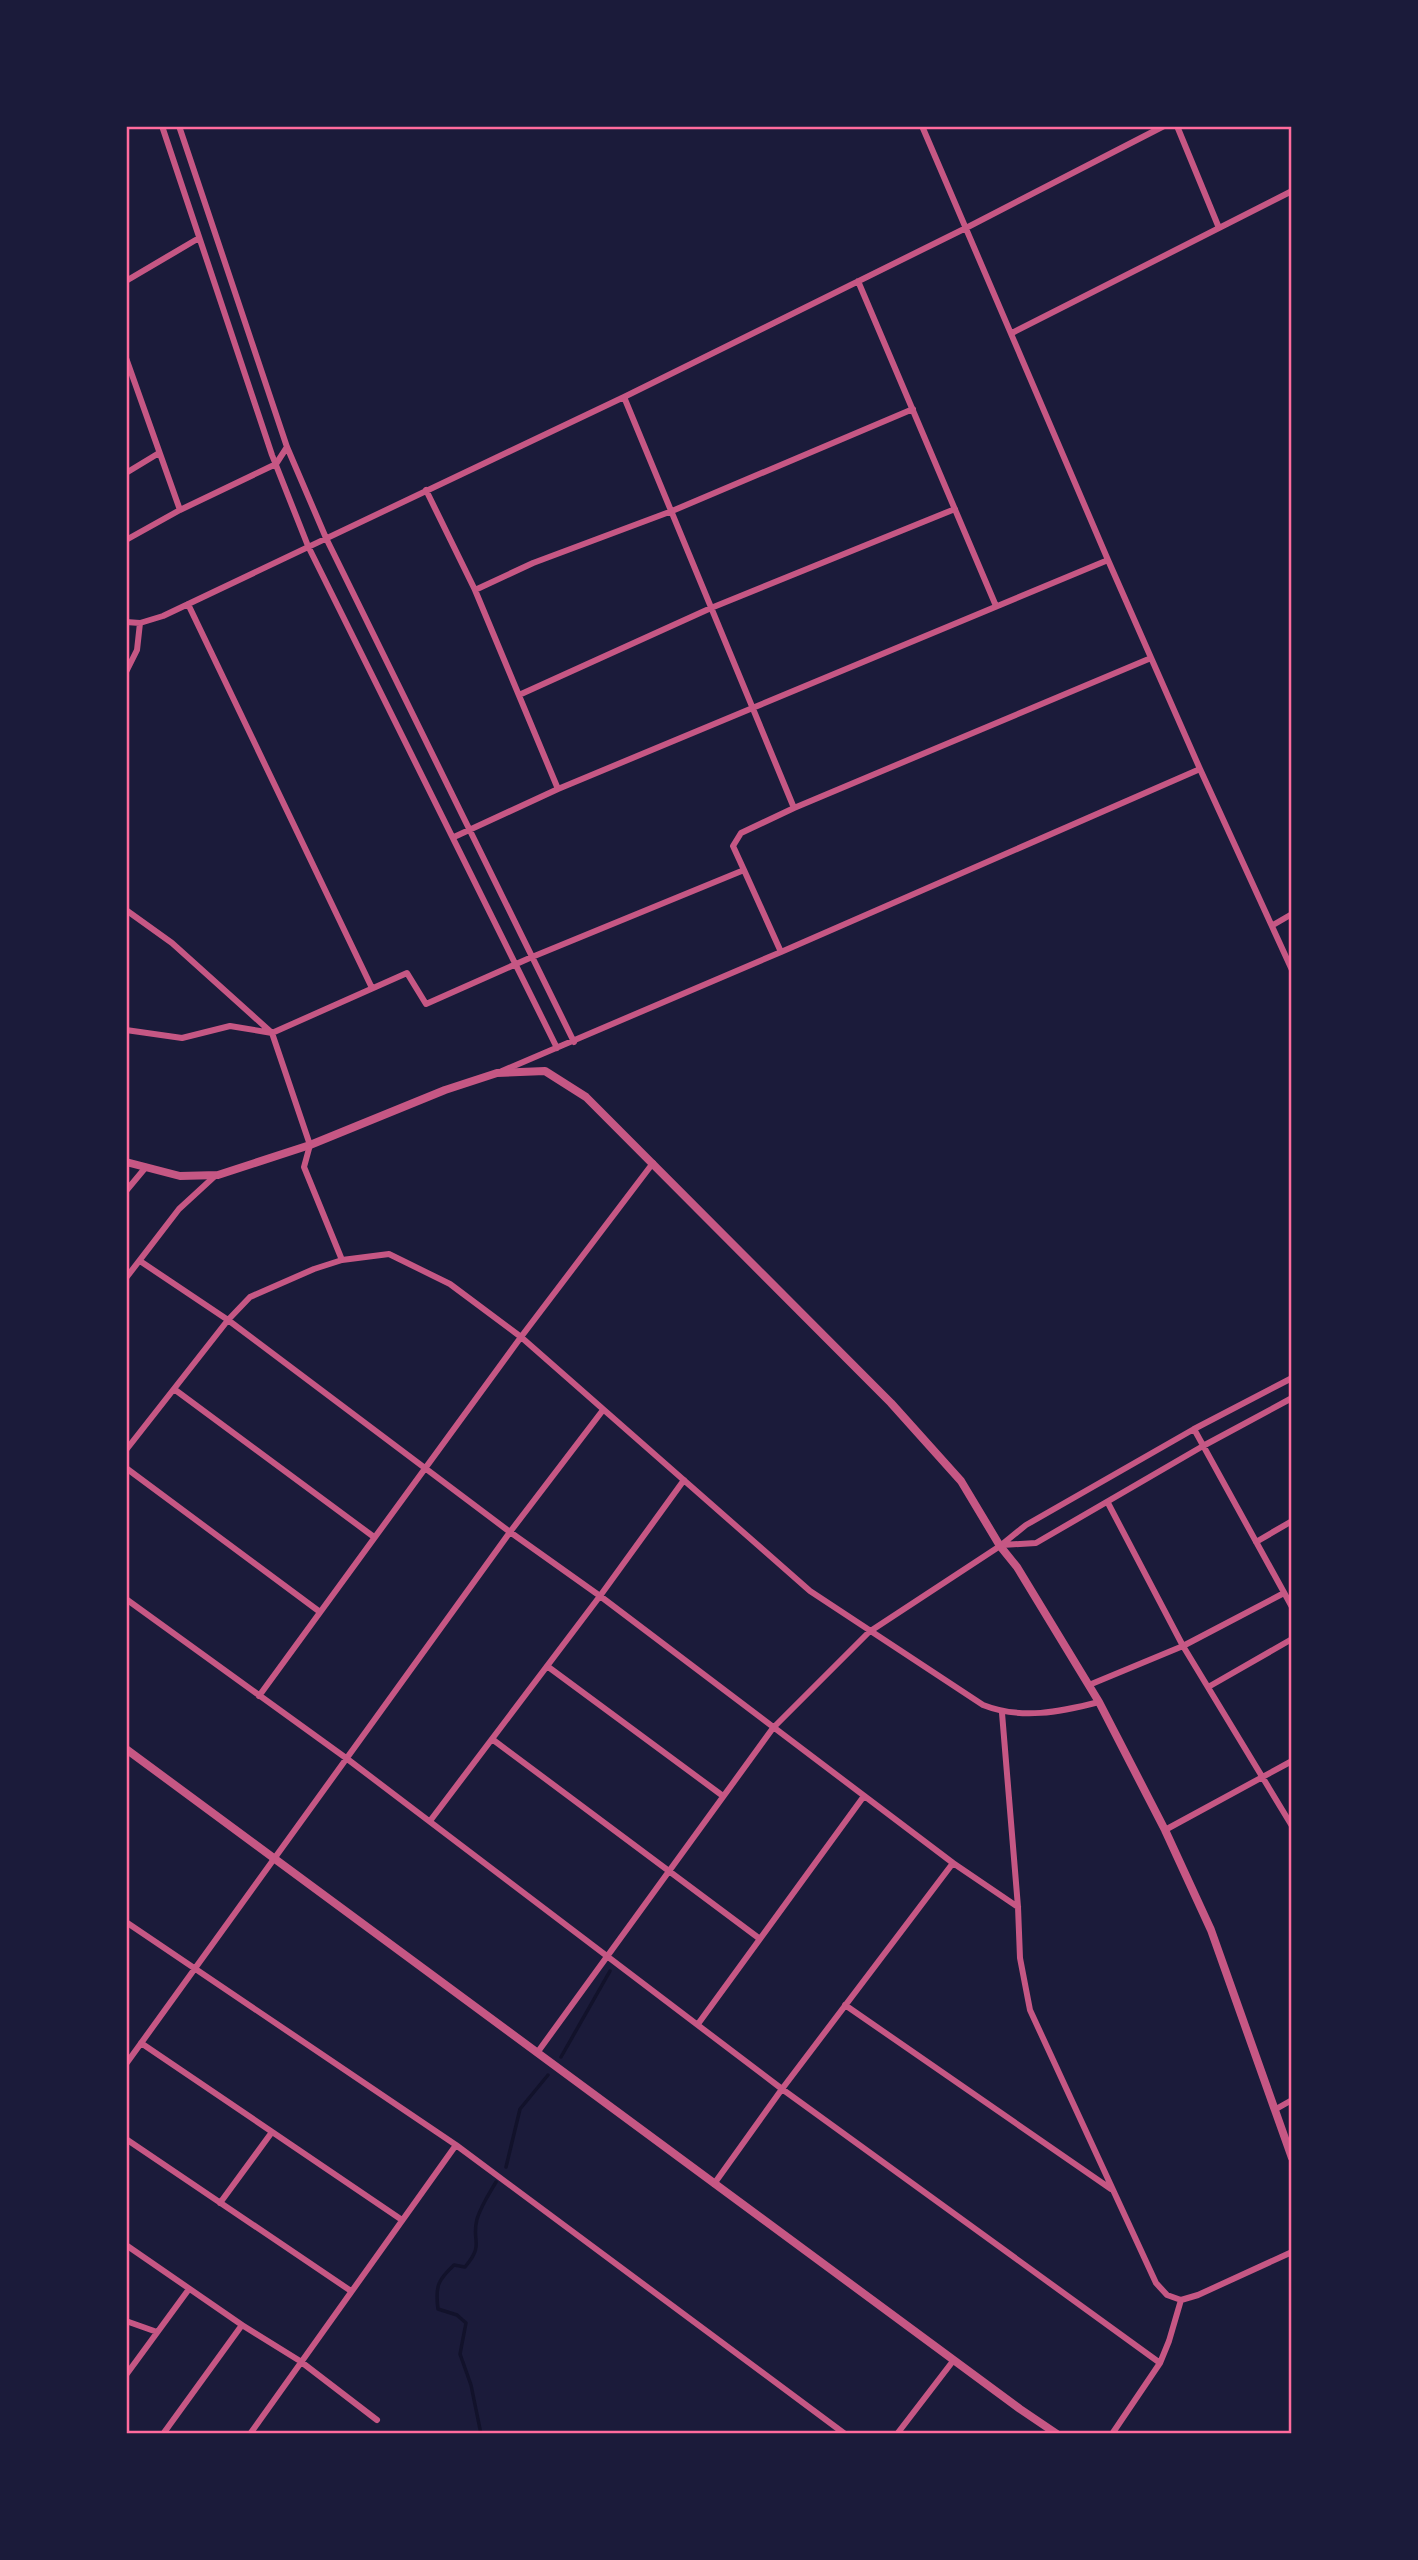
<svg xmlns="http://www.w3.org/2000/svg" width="1418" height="2560" viewBox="0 0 1418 2560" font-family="'PT Sans Narrow',sans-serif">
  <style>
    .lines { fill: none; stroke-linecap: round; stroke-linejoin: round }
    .stream { stroke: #12122b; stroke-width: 3.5 }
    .minor { stroke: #c65784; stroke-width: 6 }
    .tertiary { stroke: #c65784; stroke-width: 8 }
    .neatline { fill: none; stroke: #ff6b9d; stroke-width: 2.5 }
  </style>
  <rect width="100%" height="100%" fill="#1b1b3a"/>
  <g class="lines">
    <path class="stream" d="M561,2057l49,-86
      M506,2167l14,-58 28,-34
      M481,2434l-10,-49 -11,-31 6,-31 -9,-8 -19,-6c-3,-23 0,-29 16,-44l11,2c20,-24 6,-24 12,-48 4,-13 12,-25 19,-37"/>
    <path class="minor" d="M162,126l110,329 36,91 249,502
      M179,126l108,321 39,91 248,504
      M922,126l186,434 92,209 92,201
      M1177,126l42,102
      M126,281l73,-43
      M858,281l138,325
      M1012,333l280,-142
      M126,358l54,152 96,-46 11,-17
      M624,397l170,411
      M126,473l33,-20
      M426,490l49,100 83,199
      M126,540l54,-30
      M475,590l58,-27 139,-52 241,-102
      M188,604l184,384
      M126,622l14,1 23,-7 461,-219 342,-169 198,-102
      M126,672l11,-22 3,-27
      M519,695l192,-87 244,-99
      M454,837l104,-48 550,-229
      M744,870l37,82
      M126,910l46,33 100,90 38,112 -6,22 38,93
      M1273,925l19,-11
      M126,1030l56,8 48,-12 42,7 135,-60 19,31 106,-47 212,-87 -11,-24 8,-13 53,-25 357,-150
      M502,1071l279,-119 419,-183
      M126,1191l20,-24
      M140,1261l88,59 282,212 90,64 353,267 65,44
      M126,1278l53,-69 37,-34
      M174,1389l200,148
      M1194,1429l98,178
      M126,1450l102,-130 22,-23 64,-28 28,-9 47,-6 61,30 71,53 289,254 173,114c38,15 77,7 116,-3
      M126,1468l194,144
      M1108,1503l75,143 109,180
      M1256,1542l36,-21
      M1002,1545l34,-2 167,-97 89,-48
      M126,1599l220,159 436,331 378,274
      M547,1666l176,130
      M1089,1685l94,-39 101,-53
      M1210,1686l82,-47
      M259,1696l262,-359 132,-174
      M1002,1713l16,194 2,51 10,52 126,273 11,12 14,5
      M492,1739l268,200
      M430,1821l170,-225 84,-116
      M1165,1830l127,-69
      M126,1922l330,223 389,289
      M845,2005l266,184
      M698,2024l166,-228
      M141,2043l261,177
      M537,2053l236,-325 96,-96 131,-86 26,-21 168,-96 98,-51
      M126,2064l384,-532 93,-122
      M1276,2109l16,-9
      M126,2139l225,152
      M714,2184l68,-95 171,-226
      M220,2203l52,-71
      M126,2245l116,80 58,36 77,59
      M126,2321l31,11
      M126,2375l63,-86
      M163,2434l79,-109
      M250,2434l206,-289
      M897,2434l56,-73
      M1112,2434l48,-71 9,-22 12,-41 17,-5 94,-43"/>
    <path class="tertiary" d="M126,1162l54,14 38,-1 92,-30 135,-55 52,-17 48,-2 41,26 305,306 70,78 39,65 17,21 82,135 66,128 46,100 81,228
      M126,1749l894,660 37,25"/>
  </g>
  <rect width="1418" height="2560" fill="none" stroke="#1b1b3a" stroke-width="256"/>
  <rect x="128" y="128" width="1162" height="2304" class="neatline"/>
</svg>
